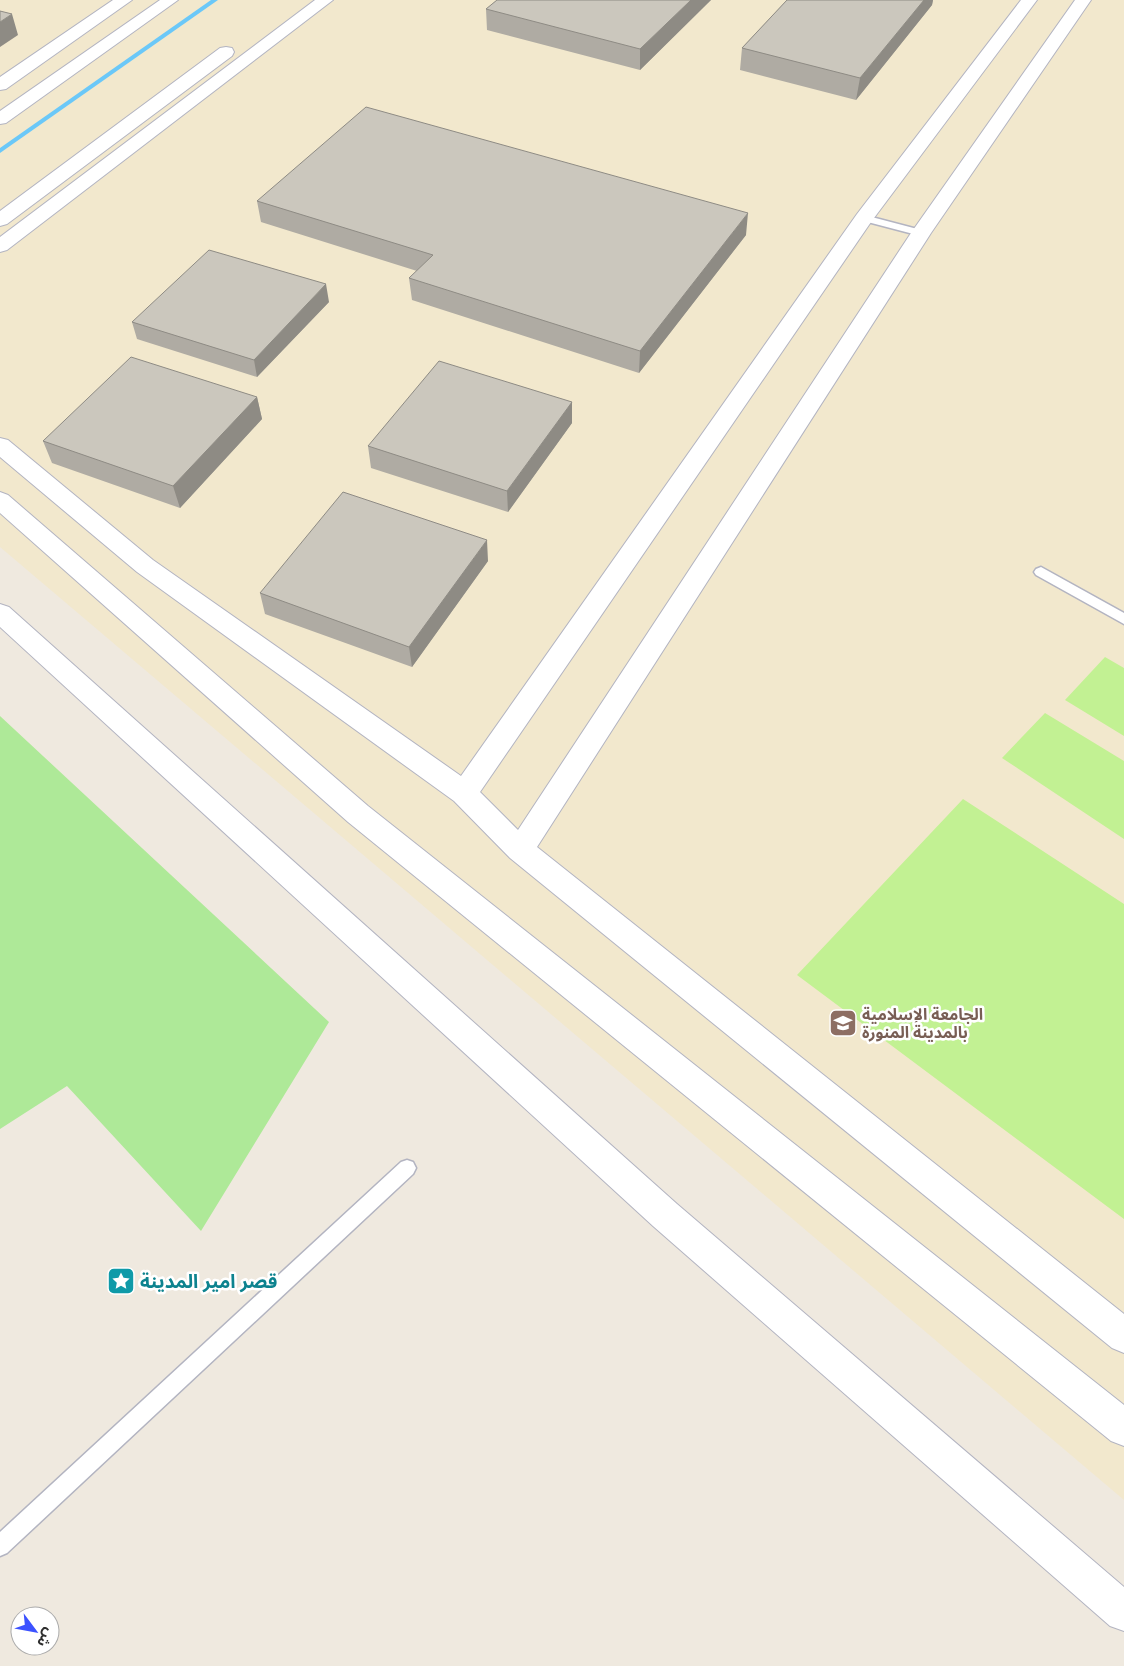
<svg xmlns="http://www.w3.org/2000/svg" width="1124" height="1666" viewBox="0 0 1124 1666" font-family="Roboto,'Noto Sans Arabic',sans-serif">
  <style>
    .education { fill: #f2e8cd }
    .green { fill: #aee998 }
    .pitch { fill: #c2f193 }
    .lines { fill: none; stroke-linecap: round; stroke-linejoin: round }
    .stream { fill: #6bc8f8; fill-rule: evenodd }
    .service-casing { stroke: #b3b4c1; stroke-width: 3 }
    .minor-casing { stroke: #b3b4c1; stroke-width: 2 }
    .secondary-casing { stroke: #b3b4c1; stroke-width: 2 }
    .service { fill: #fff; fill-rule: evenodd }
    .minor { fill: #fff; fill-rule: evenodd }
    .secondary { fill: #fff; fill-rule: evenodd }
    .wall { fill: #afaba3 }
    .shaded-wall { fill: #8e8b84 }
    .building { fill: #cbc7bd; stroke: #8e8b84 }
    .labels { text-anchor: middle; stroke-width: 5; stroke-linejoin: round; paint-order: stroke }
    .education-label { font-size: 16px; font-weight: bold; fill: #785e54; stroke: #fff; text-anchor: start }
    .near-culture-label { font-size: 19px; font-weight: bold; fill: #0d838f; stroke: #fff; text-anchor: start }
  </style>
  <rect width="100%" height="100%" fill="#efe9df"/>
  <path class="education" d="M0,0h1124v1500l-1124,-953z"/>
  <path class="green" d="M0,716l329,306 -128,209 -134,-145 -67,43z"/>
  <path class="pitch" d="M1105,657l19,11v68l-59,-36z
    M1045,713l79,48v78l-122,-81z
    M963,799l161,105v315l-327,-244z"/>
  <g class="lines">
    <path class="stream" d="M211,0h7l-218,153v-5z"/>
    <g class="service-casing">
      <path id="service" d="M864,215l61,16 1,2 -5,3 -61,-16 -1,-2 1,-2z
        M1041,567l83,46v11l-88,-49 -2,-3 2,-3z
        M407,1160l6,2 3,6 -3,6 -406,379 -7,3v-24l401,-370z"/>
    </g>
    <g class="minor-casing">
      <path id="minor" d="M315,0h18l-326,250 -7,2v-15z
        M1021,0h16l-166,222 -391,570 38,38 393,-597 164,-233h16l-160,233 -394,614 587,467v39l-12,-5 -602,-490 -56,-57 -317,-229 -137,-115v-19l8,2 145,120 308,216 396,-562z
        M226,47l6,1 2,4 -2,4 -225,168 -7,2v-15l220,-163z
        M0,492l8,3 360,311 756,599v41l-13,-5 -763,-619 -348,-309z
        M0,604l9,3 668,597 447,383v44l-14,-5 -457,-400 -653,-599z"/>
    </g>
    <g class="secondary-casing">
      <path id="secondary" d="M113,0h19l-126,89 -6,1v-13z
        M160,0h18l-172,123 -6,1v-13z"/>
    </g>
    <use href="#service" class="service"/>
    <use href="#minor" class="minor"/>
    <use href="#secondary" class="secondary"/>
  </g>
  <path class="wall" d="M497,0h214l-71,70 -153,-40 -1,-21z
    M787,0h146l-1,5 -76,95 -116,-30 2,-22z
    M257,201l489,34 -107,138 -227,-73 -3,-22 8,-7 -156,-49z
    M329,302l-72,75 -120,-38 -5,-17z
    M257,397l5,22 -82,89 -128,-45 -9,-22z
    M572,402v21l-64,89 -137,-44 -3,-22z
    M488,561l-76,106 -147,-53 -5,-21z"/>
  <path class="shaded-wall" d="M691,0h20l-71,70v-21z
    M924,0h9l-1,5 -76,95 4,-22z
    M12,14l6,21 -18,12v-25z
    M748,213l-2,22 -107,138 1,-22z
    M326,284l3,18 -72,75 -3,-17z
    M257,397l5,22 -82,89 -7,-22z
    M572,402v21l-64,89 -1,-21z
    M487,540l1,21 -76,106 -3,-20z"/>
  <path class="building" d="M497,0h194l-51,49 -154,-40z
    M787,0h137l-64,78 -118,-30z
    M0,11l12,3 -12,8z
    M366,107l382,106 -108,138 -231,-73 24,-23 -176,-54z
    M209,250l117,34 -72,76 -122,-38z
    M131,357l126,40 -84,89 -130,-45z
    M439,361l133,41 -65,89 -139,-45z
    M343,492l144,48 -78,107 -149,-54z"/>
  <defs>
    <g id="university-square" transform="scale(1.4375)"><rect x="-9" y="-9" width="18" height="18" rx="4" fill="#8d6e63" stroke="#fff"/><path d="M0-5L7-2L0 1L-7-2ZM-4 1L0 2.5L4 1V4Q0 6-4 4Z" fill="#fff"/></g>
    <g id="sight-square" transform="scale(1.4375)"><rect x="-9" y="-9" width="18" height="18" rx="4" fill="#0f9aa8" stroke="#fff"/><path d="M0-6L1.8-2.2L6-1.7L2.9 1.2L3.7 5.4L0 3.3L-3.7 5.4L-2.9 1.2L-6-1.7L-1.8-2.2Z" fill="#fff"/></g>
  </defs>
  <g fill-rule="evenodd">
    <use href="#university-square" x="843" y="1023"/>
    <use href="#sight-square" x="121" y="1281"/>
  </g>
  <g class="labels">
    <g class="education-label">
      <text x="862" y="1020">الجامعة الإسلامية<tspan x="862" dy="18">بالمدينة المنورة</tspan></text>
    </g>
    <g class="near-culture-label">
      <text x="140" y="1288">قصر امير المدينة</text>
    </g>
  </g>
  <g transform="translate(35 1631) rotate(122)"><circle r="24" fill="#ffffff" stroke="#ababab"/>
  <path d="M0-4L9 19L0 12L-9 19Z" fill="#3c52ff"/>
  <text y="-8" font-size="14" font-weight="bold" text-anchor="middle" fill="#2d2d2d">ش</text>
  </g>
</svg>
